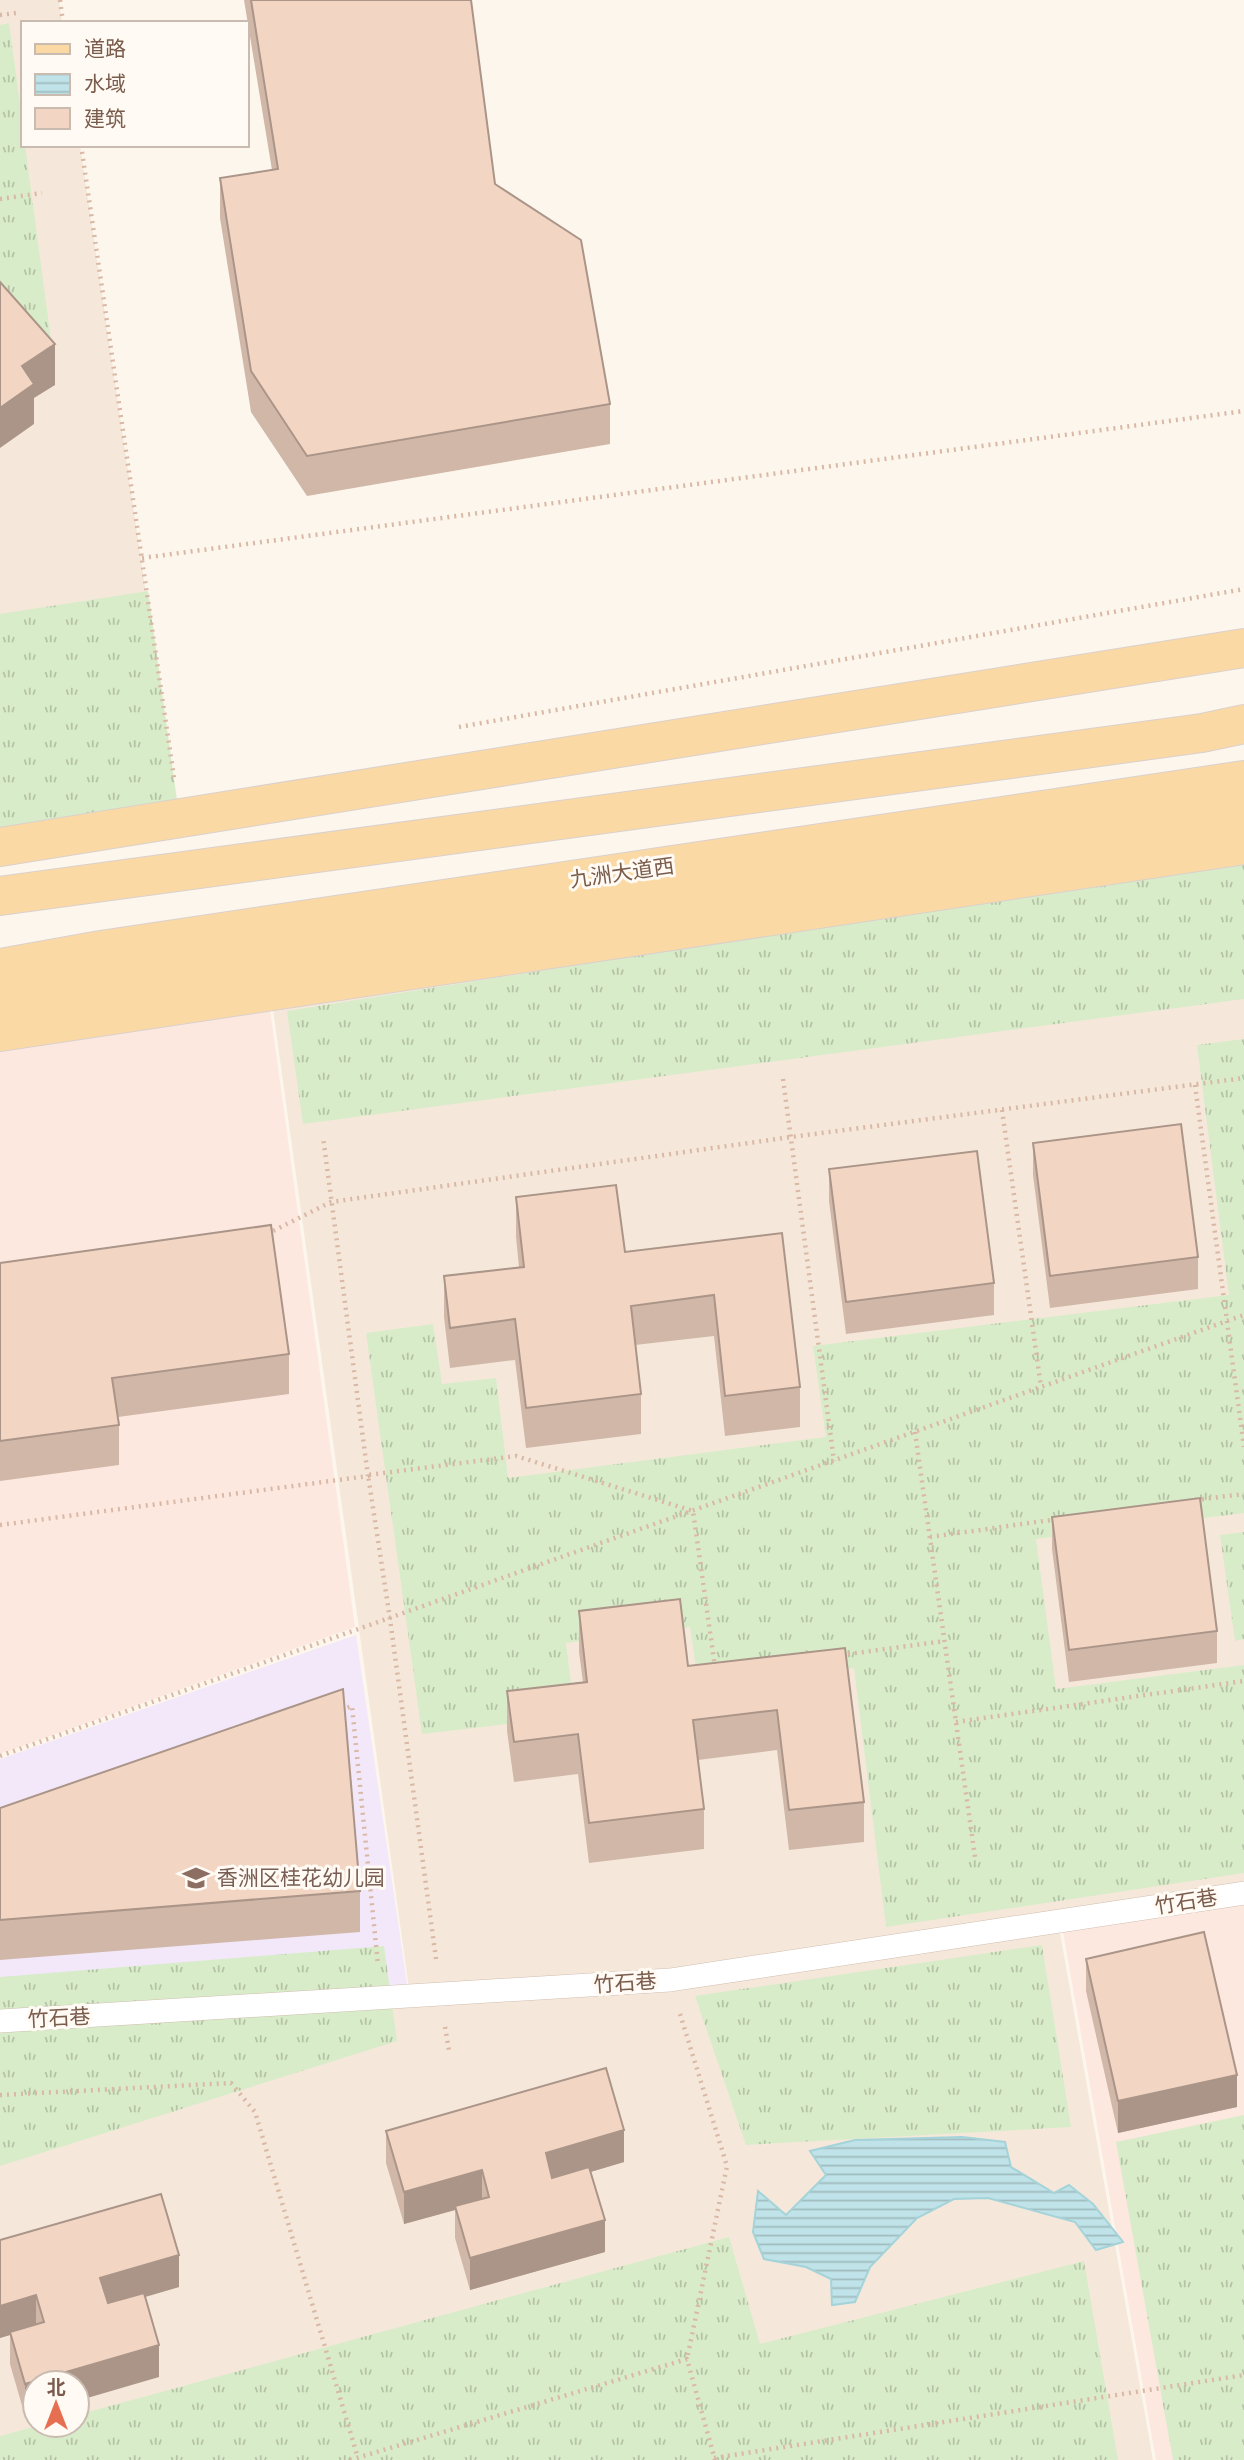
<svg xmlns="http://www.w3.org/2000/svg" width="1244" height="2460" viewBox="0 0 1244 2460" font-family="Barlow,'Noto Sans SC',sans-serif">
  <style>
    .residential { fill: #f5e8da; fill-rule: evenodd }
    .commercial { fill: #fde8e0 }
    .education { fill: #f3e8fa }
    .grass { fill: url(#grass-tufts) }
    .water { fill: url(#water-rules); stroke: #a5d3da; stroke-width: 2 }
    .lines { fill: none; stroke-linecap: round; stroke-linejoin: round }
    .service-casing { stroke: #d1beb0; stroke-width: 24 }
    .primary-casing { stroke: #dad1cd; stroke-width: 40 }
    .path { stroke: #d9b8a5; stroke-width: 4.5; stroke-dasharray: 2 5; stroke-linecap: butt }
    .service { stroke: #fff; stroke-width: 23 }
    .primary { stroke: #fbd9a5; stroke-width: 38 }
    .wall { fill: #d1b7a8 }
    .shaded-wall { fill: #aa9588 }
    .building { fill: #f3d5c3; stroke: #aa9588; stroke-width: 2 }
    .labels { text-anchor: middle; stroke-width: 6; stroke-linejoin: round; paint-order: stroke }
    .street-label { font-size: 21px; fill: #7a5c4d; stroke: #fffaf3 }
    .education-label { font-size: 21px; fill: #785e54; stroke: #fffaf3; text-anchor: start }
  </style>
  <defs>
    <pattern id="grass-tufts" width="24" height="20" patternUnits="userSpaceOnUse" patternTransform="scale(1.75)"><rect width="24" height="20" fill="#d8ecc9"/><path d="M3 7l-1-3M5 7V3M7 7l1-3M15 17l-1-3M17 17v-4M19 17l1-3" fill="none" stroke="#b4c2a5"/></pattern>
    <pattern id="water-rules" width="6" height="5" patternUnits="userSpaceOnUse" patternTransform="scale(1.75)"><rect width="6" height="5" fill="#bfe3e8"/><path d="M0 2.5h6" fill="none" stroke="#a0bbbe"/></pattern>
  </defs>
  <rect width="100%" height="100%" fill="#fdf6ec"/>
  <path class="residential" d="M0,0h59l3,23h-39v122h57l99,673 -179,29z
    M1244,849v1041l-185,37 94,533h-1153v-439l410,-25 -139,-1001zM35,2383h42v42h-42z"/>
  <path class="commercial" d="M268,995l87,632 -355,127v-726z
    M1244,1897v563h-88l-94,-534z"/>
  <path class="education" d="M356,1635l53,362 -409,23v-261z"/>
  <path class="grass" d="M9,23l14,103v19h2l30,225 -55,-69v-276z
    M148,591l29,209 -177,31v-217z
    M1226,862h18v137l-941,125 -16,-113z
    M1244,1039v474l-208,26 20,150 188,-24v208l-358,54 -32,-259 -155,22 -9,-63 -124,16 9,73 -153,18 -56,-401 67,-9 9,60 54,-6 12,100 318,-41 -13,-91 416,-51 -32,-250z
    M1244,1532v107l-9,2 -15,-106z
    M1042,1945l29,182 -325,18 -51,-149z
    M384,1946l13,95 -397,125v-189z
    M1244,2115v345h-71l-57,-318z
    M729,2237l31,107 324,-83 34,199h-1118v-24l41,-11h36v-10z"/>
  <path class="water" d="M962,2137l43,5 6,25 43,26 15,-8 24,19 30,38 -27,8 -21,-28 -87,-24 -34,1 -37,19 -47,49 -15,35 -23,3 -1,-26 -25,-12 -42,-8 -11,-27 5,-41 28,24 40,-40 -16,-24 45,-11z"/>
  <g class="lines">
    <g class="service-casing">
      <path id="service" d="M0,2021l670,-41 574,-87"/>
    </g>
    <g class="primary-casing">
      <path id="primary" d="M0,847l1244,-199
        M0,896l1202,-163 42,-9
        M0,968l101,-18 1143,-170
        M0,1000l1244,-182
        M0,1032l1244,-187"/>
    </g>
    <path class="path" d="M60,0l3,23
      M0,15l16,-2
      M81,145l93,633
      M0,199l42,-6
      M142,558l1102,-147
      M459,727l785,-138
      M783,1079l51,382
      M1195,1085l49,362
      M1002,1110l39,277
      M267,1234l64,-32 460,-65 453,-59
      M915,1432l60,425
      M1195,1500l49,-6
      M0,1525l368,-49 -45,-339
      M930,1537l128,-18
      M841,1655l104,-14
      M341,1710l11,-4 26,259
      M956,1722l288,-41
      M0,1756l1244,-441
      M436,1959l-46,-340 -22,-144 148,-19 177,55 22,156
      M680,2014l47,152 -40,193
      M445,2027l4,23
      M0,2095l231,-12 24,29 103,346
      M714,2458l530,-83
      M350,2460l337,-101 28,101"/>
    <use href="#service" class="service"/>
    <use href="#primary" class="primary"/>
  </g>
  <path class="wall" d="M244,0h227l24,184 115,220v40l-303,52 -56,-84 -31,-194v-40l52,-8z
    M1033,1143l165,114v32l-148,19 -17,-133z
    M829,1169l165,114v32l-148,19 -17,-133z
    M516,1197l109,55 157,-19 18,154v40l-75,9 -11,-100 -79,9 6,49v40l-115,14 -11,-88 -65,8 -6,-51v-41l75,-9 -3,-30z
    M0,1263l289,91v40l-171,23 1,8v40l-119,16z
    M1052,1517l165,114v32l-148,19 -17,-133z
    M579,1611l109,55 157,-18 19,154v40l-75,8 -12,-100 -79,10 6,49v40l-115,14 -11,-89 -64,8 -7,-51v-40l76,-9 -4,-30z
    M0,1808l360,83v41l-360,28z
    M1086,1959l151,148 -119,26 -32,-142z
    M386,2131l238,31 -33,10 14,80 -135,38 -15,-52v-28l-51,14 -18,-61z
    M0,2240l179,47 -34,10 14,80 -124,6v30l-10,3 -15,-52v-29l-10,3z"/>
  <path class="shaded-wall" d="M55,344v41l-21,13v26l-34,24v-40l22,-42z
    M1237,2075v32l-119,26v-32z
    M624,2130v32l-78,23v-32z
    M482,2170v32l-27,4v4l-51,14v-32z
    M605,2220v32l-135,38v-32z
    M179,2255v32l-79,23v-32z
    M36,2295v32l-26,5v3l-10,3v-32z
    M159,2345v32l-82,24v-18h-42v30l-10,3v-32z"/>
  <path class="building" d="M251,0h220l24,184 86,56 29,164 -303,52 -56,-85 -31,-193 58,-9z
    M0,282l55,62 -33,22 12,18 -34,24z
    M1181,1124l17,133 -148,19 -17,-133z
    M977,1151l17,132 -148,19 -17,-133z
    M616,1185l9,67 157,-19 18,154 -75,9 -11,-101 -83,11 10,88 -115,14 -11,-89 -65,9 -6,-52 80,-9 -8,-70z
    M271,1225l18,129 -177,24 7,47 -119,16v-178z
    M1200,1498l17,133 -148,19 -17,-133z
    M680,1599l8,67 157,-18 19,154 -75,8 -12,-100 -84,10 11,89 -115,14 -11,-89 -64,8 -7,-51 80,-9 -8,-71z
    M343,1689l17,202 -360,29v-112z
    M1204,1932l33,143 -119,26 -32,-142z
    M606,2068l18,62 -78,23 6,25 37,-11 16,53 -135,38 -15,-52 34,-9 -7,-27 -78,22 -18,-61z
    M161,2194l18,61 -79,23 8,25 36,-10 15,52 -134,39 -15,-52 34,-10 -8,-27 -36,11v-66z"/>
  <defs>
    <g id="school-bare" transform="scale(2.1)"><path d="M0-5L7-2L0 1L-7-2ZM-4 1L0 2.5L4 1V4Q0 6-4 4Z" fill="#8d6e63" stroke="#fffaf3" stroke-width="2.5" paint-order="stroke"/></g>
  </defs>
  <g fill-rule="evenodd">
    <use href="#school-bare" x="196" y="1878"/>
  </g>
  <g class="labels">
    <g class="street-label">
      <text transform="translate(622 873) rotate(-8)" y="7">九洲大道西</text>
      <text transform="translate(1186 1902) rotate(-9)" y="7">竹石巷</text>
      <text transform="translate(625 1983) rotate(-4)" y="7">竹石巷</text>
      <text transform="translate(59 2018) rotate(-3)" y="7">竹石巷</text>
    </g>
    <g class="education-label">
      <text x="217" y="1885">香洲区桂花幼儿园</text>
    </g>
  </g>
  <rect x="21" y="21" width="228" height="126" fill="#fffaf3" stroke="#cabbb1" stroke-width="2"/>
  <rect x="35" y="44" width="35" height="10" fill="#fbd9a5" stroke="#cabbb1" stroke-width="2"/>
  <text x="84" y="56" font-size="21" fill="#7a5c4d">道路</text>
  <rect x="35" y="74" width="35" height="21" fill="url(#water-rules)" stroke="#cabbb1" stroke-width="2"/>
  <text x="84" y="91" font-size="21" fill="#7a5c4d">水域</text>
  <rect x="35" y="108" width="35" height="21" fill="#f3d5c3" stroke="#cabbb1" stroke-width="2"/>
  <text x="84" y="126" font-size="21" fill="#7a5c4d">建筑</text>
  <g transform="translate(56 2404)"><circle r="33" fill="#fffaf3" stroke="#cabbb1" stroke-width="2"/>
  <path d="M0-5L12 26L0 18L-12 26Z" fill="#e76f51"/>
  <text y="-10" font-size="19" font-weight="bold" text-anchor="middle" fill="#7a5c4d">北</text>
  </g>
</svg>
